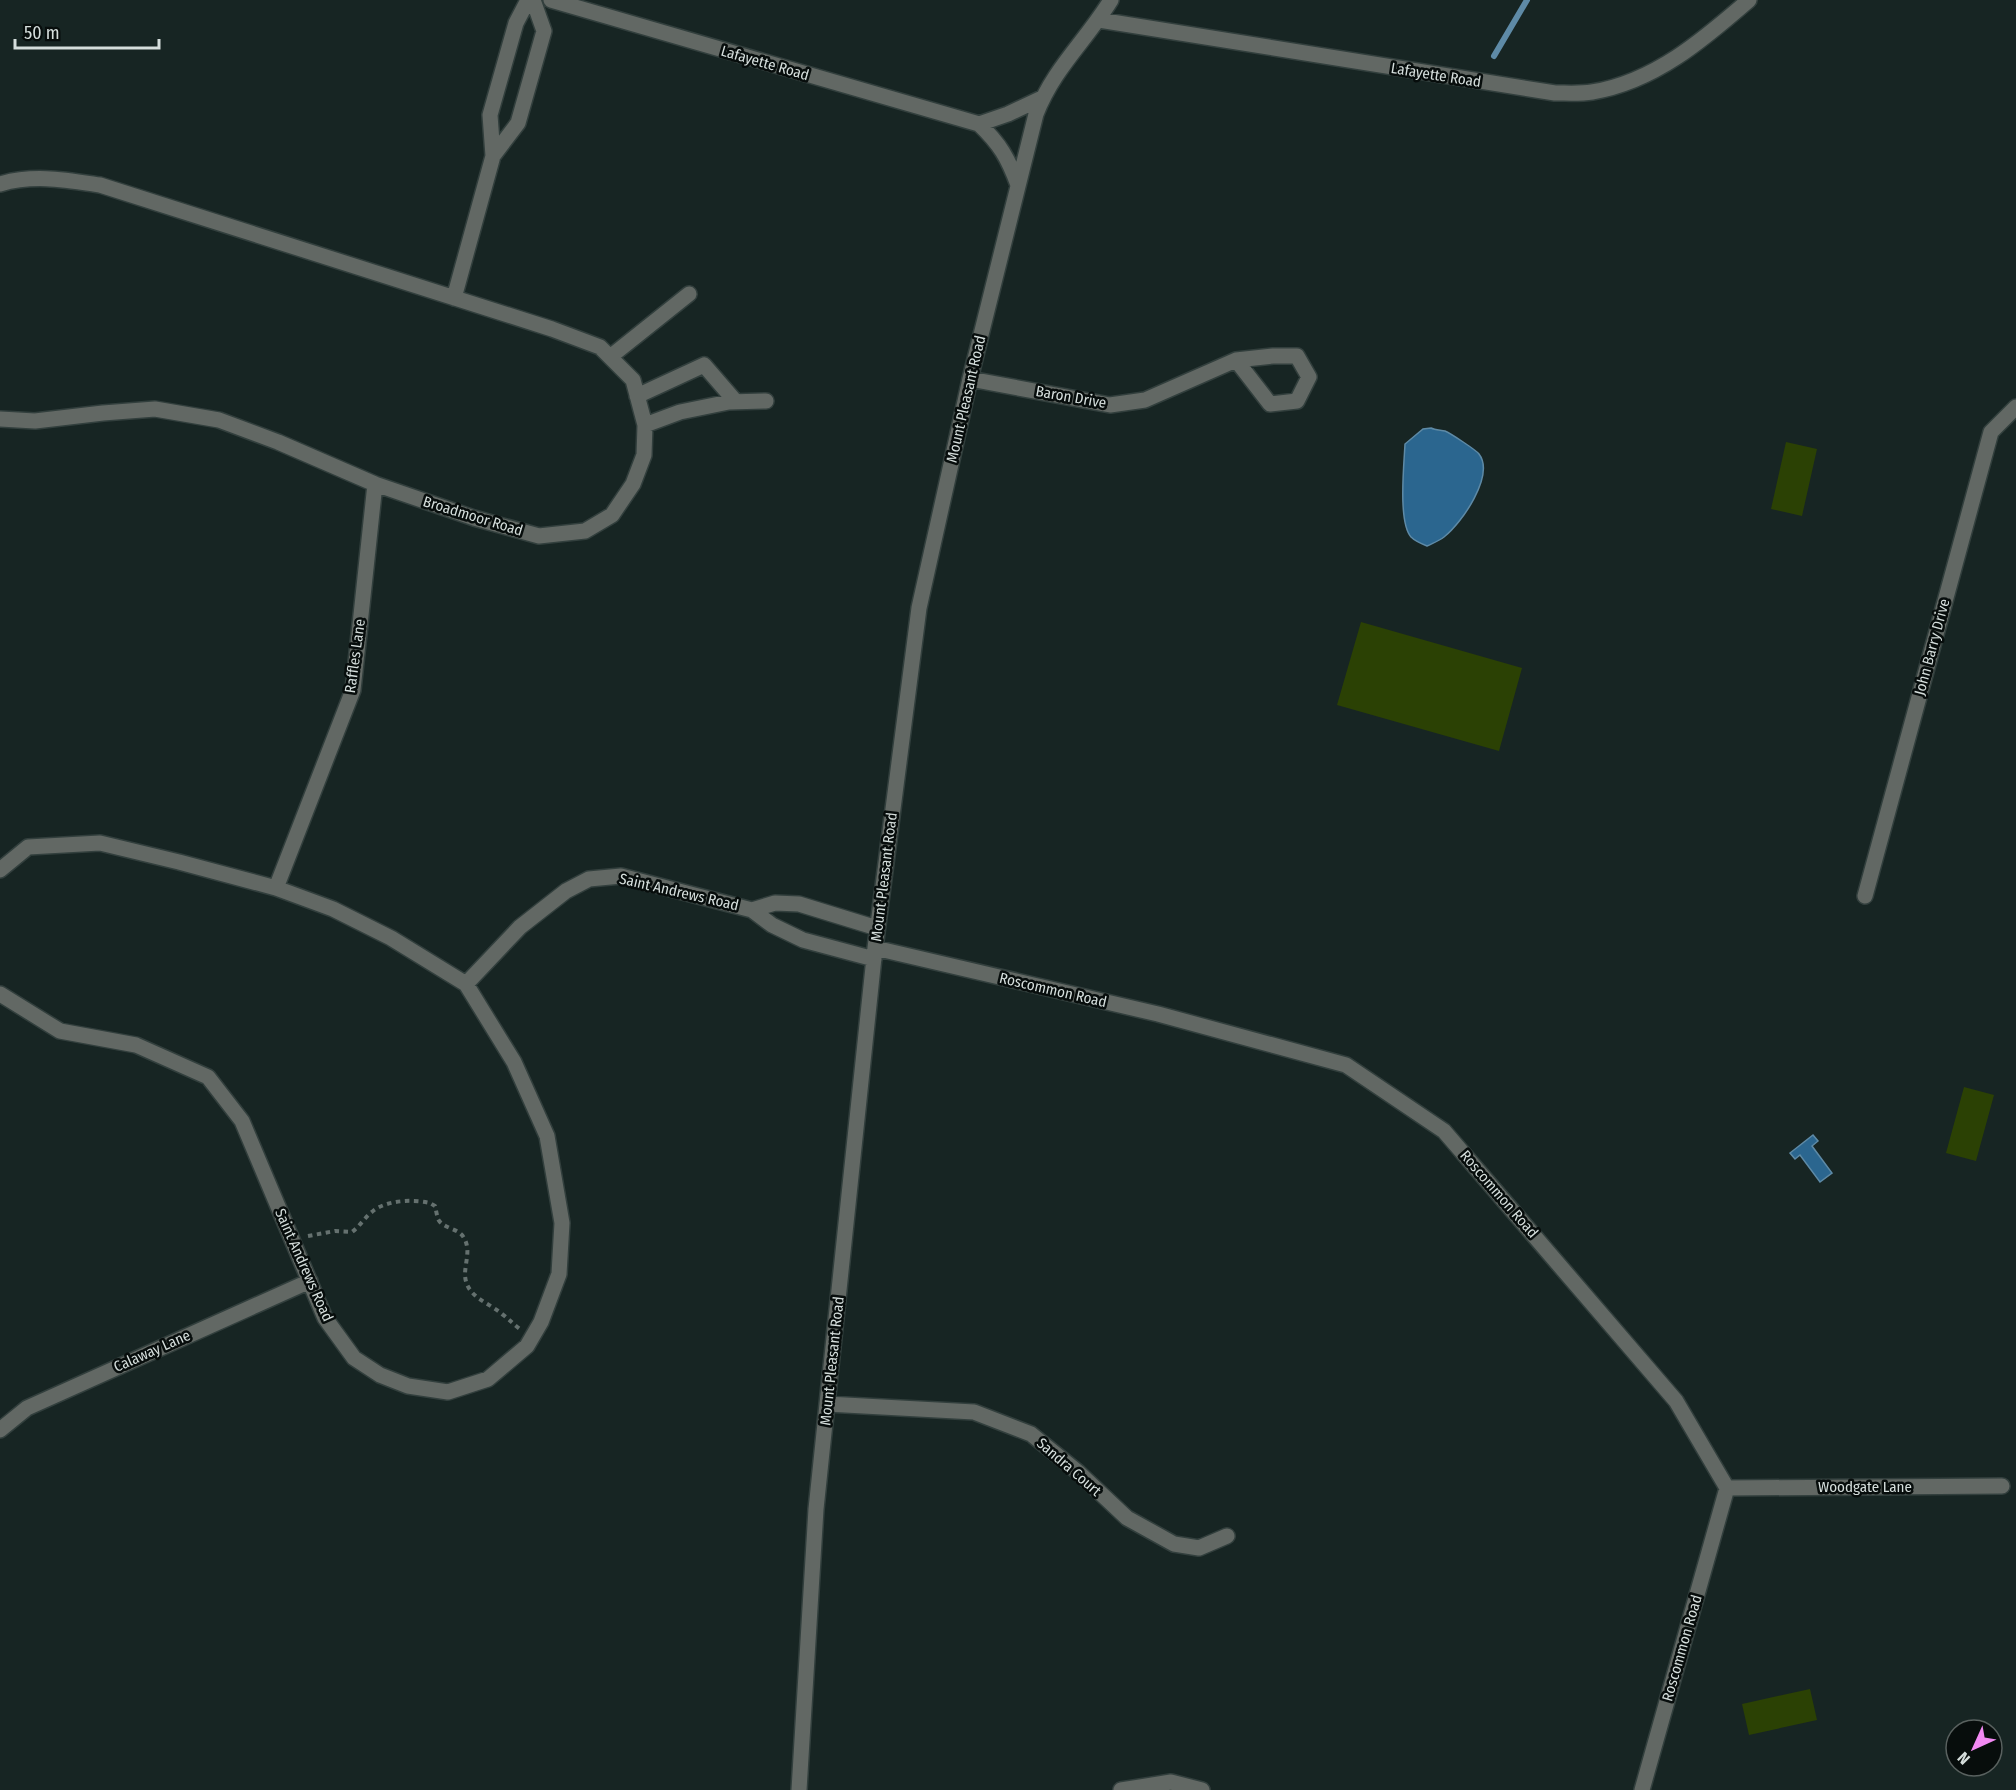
<svg xmlns="http://www.w3.org/2000/svg" width="2016" height="1790" viewBox="0 0 2016 1790" font-family="'Fira Sans Condensed',sans-serif">
  <style>
    .green { fill: #2b4104 }
    .water { fill: #2b668f; stroke: #5e8aa6; stroke-width: 1.5 }
    .lines { fill: none; stroke-linecap: round; stroke-linejoin: round }
    .stream { stroke: #5e8aa6; stroke-width: 6 }
    .minor-casing { stroke: #323f3d; stroke-width: 18 }
    .path { stroke: #65716f; stroke-width: 4; stroke-dasharray: 4.5 4.5; stroke-linecap: butt }
    .minor { stroke: #626864; stroke-width: 15 }
    .labels { text-anchor: middle; stroke-width: 5; stroke-linejoin: round; paint-order: stroke }
    .street-label { font-size: 15px; fill: #d5dedc; stroke: #070d0c }
  </style>
  <rect width="100%" height="100%" fill="#172523"/>
  <path class="green" d="M1786,442l31,7 -15,67 -31,-7z
    M1361,622l161,46 -23,83 -162,-46z
    M1964,1087l30,8 -18,66 -30,-8z
    M1810,1689l7,31 -68,15 -7,-31z"/>
  <path class="water" d="M1431,428c4,2 10,2 14,3 5,2 31,19 34,23 16,21 -17,69 -35,83 -5,4 -11,6 -17,9 -5,-2 -12,-5 -16,-9 -13,-15 -7,-72 -6,-93l18,-15z
    M1813,1135l5,6 -6,5 20,27 -12,9 -20,-27 -5,4 -5,-6z"/>
  <g class="lines">
    <path class="stream" d="M1494,56l33,-56"/>
    <g class="minor-casing">
      <path id="minor" d="M551,0l428,124c21,20 29,34 39,61
        M1099,20l456,73c12,0 25,1 37,-1 62,-10 111,-52 157,-92
        M979,124l29,-10 34,-16
        M493,156l-3,-41 26,-92 12,-23
        M0,184c34,-10 66,-4 100,1l452,144 48,18 33,33 12,45 -1,30 -11,29 -21,31 -27,16 -46,5 -65,-18 -99,-34 -97,-42 -59,-22 -64,-11 -52,4 -68,8 -35,-2
        M454,298l39,-142 25,-33 26,-92 -11,-31
        M610,357l79,-63
        M970,379l140,26 35,-5 91,-40 37,-4h24l12,21 -12,24 -27,3 -34,-44
        M637,396l67,-31 32,37
        M645,425l35,-13 49,-10 37,-1
        M0,870l28,-23 72,-4 79,19 97,26 57,21 58,29 75,46 48,78 33,74 15,87 -3,51 -18,48 -14,24 -39,33 -40,13 -40,-6 -28,-11 -26,-17 -29,-40 -83,-197 -34,-44 -72,-32 -76,-14 -60,-37
        M276,888l77,-198 22,-206
        M1865,896l126,-464 25,-25
        M752,910l23,-7 24,1 78,24
        M875,948l283,66 188,51 98,66 232,270 51,87 -85,302
        M466,984l54,-57 46,-36 23,-12 32,-3 131,34 20,15 31,15 71,19
        M827,1404l147,8 57,22 47,38 49,46 47,26 25,4 28,-12
        M0,1430l27,-22 283,-127
        M1727,1488l275,-2
        M799,1790l17,-281 11,-105 48,-456 44,-340 51,-229 66,-265c18,-46 49,-72 75,-114
        M1121,1790l50,-8 31,8"/>
    </g>
    <path class="path" d="M308,1236l27,-5 17,1c8,-6 13,-15 21,-21 14,-11 40,-12 57,-8l5,3c1,4 2,10 3,13 5,10 21,9 26,19 7,12 1,24 1,37 1,22 23,27 37,39 7,5 11,10 18,15"/>
    <use href="#minor" class="minor"/>
  </g>
  <g class="labels">
    <g class="street-label">
      <text transform="translate(765 63) rotate(16)" y="5">Lafayette Road</text>
      <text transform="translate(1436 75) rotate(9)" y="5">Lafayette Road</text>
      <text transform="translate(1071 397) rotate(10)" y="5">Baron Drive</text>
      <text transform="translate(966 399) rotate(-77)" y="5">Mount Pleasant Road</text>
      <text transform="translate(473 516) rotate(17)" y="5">Broadmoor Road</text>
      <text transform="translate(1932 647) rotate(-75)" y="5">John Barry Drive</text>
      <text transform="translate(355 656) rotate(-82)" y="5">Raffles Lane</text>
      <text transform="translate(884 877) rotate(-83)" y="5">Mount Pleasant Road</text>
      <text transform="translate(679 892) rotate(13)" y="5">Saint Andrews Road</text>
      <text transform="translate(1053 990) rotate(13)" y="5">Roscommon Road</text>
      <text transform="translate(1499 1194) rotate(49)" y="5">Roscommon Road</text>
      <text transform="translate(304 1265) rotate(66)" y="5">Saint Andrews Road</text>
      <text transform="translate(152 1351) rotate(-24)" y="5">Calaway Lane</text>
      <text transform="translate(832 1361) rotate(-84)" y="5">Mount Pleasant Road</text>
      <text transform="translate(1069 1467) rotate(41)" y="5">Sandra Court</text>
      <text x="1865" y="1492">Woodgate Lane</text>
      <text transform="translate(1682 1648) rotate(-74)" y="5">Roscommon Road</text>
    </g>
  </g>
  <g transform="translate(1974 1748) rotate(225)"><circle r="28" fill="#070d0c" stroke="#59615f" stroke-width="1.5"/>
  <path d="M0-4.5L10 22L0 15L-10 22Z" fill="#f28af3"/>
  <text y="-9" font-size="16" font-weight="bold" text-anchor="middle" fill="#d5dedc">N</text>
  </g>
  <path d="M15 39v9h144v-9" fill="none" stroke="#d5dedc" stroke-width="3"/>
  <text x="24" y="39" font-size="18" fill="#d5dedc" stroke="#070d0c" stroke-width="4.5" paint-order="stroke">50 m</text>
</svg>
